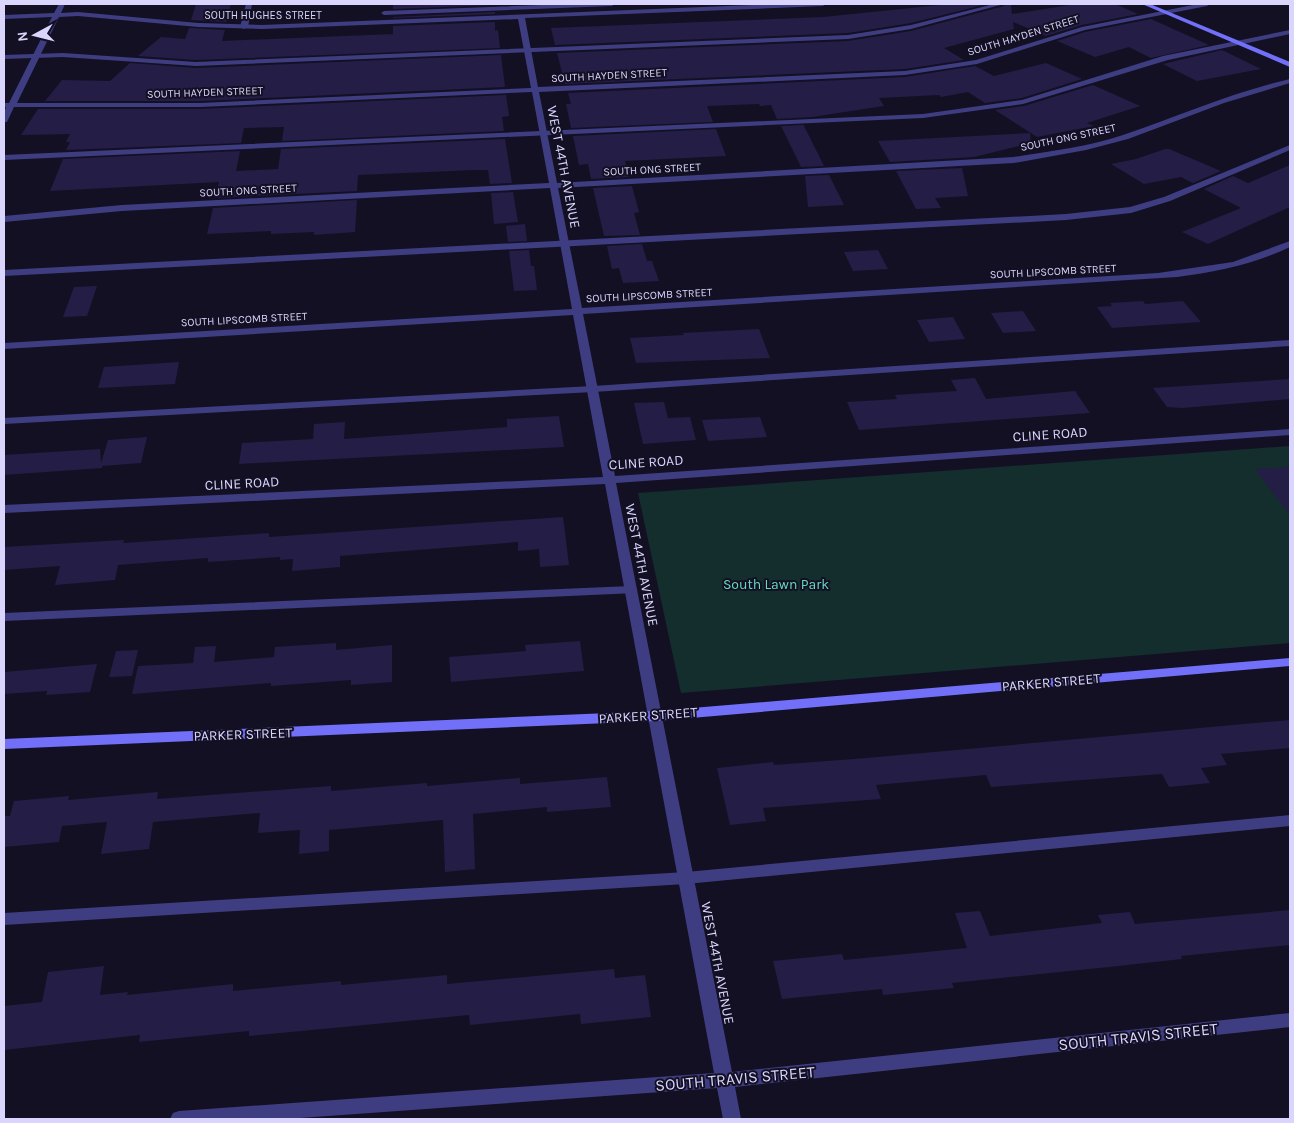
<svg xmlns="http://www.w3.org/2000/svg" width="1294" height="1123" viewBox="0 0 1294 1123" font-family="Karla,sans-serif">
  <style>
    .green { fill: #132e2d }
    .building { fill: #241d45 }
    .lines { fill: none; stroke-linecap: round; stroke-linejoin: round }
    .service { fill: #3f3d81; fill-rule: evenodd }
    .minor { fill: #3f3d81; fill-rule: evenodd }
    .secondary { fill: #7270f9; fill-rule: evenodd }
    .labels { text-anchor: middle; stroke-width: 4; stroke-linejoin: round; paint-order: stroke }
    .far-street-label { font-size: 11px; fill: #d9d5fd; stroke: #131024 }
    .street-label { font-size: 14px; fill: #d9d5fd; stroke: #131024 }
    .park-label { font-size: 14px; fill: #64dbbc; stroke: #131024 }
    .near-street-label { font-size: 16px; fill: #d9d5fd; stroke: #131024 }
  </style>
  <rect width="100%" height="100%" fill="#131024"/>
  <path class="green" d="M1290,446v197l-609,50 -43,-200z"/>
  <path class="building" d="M196,4h35l-5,18 -35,-2z
    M393,4h102v1l-102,4z
    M950,4h37l-76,19 -63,10 -293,12 -4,-17 272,-11z
    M1006,4h5l1,10 64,-10h39l23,10 -56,11 -36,11 -33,-14 1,7 -70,19 20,12 -59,9 -340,15 -8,-31 291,-12 63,-10 93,-25z
    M495,12v2l-102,4v-1z
    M1151,19l58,26 -58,13 -22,-11 -34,10 -38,-16 28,-9z
    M495,22v9l3,-1 2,18 -304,12 -58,-4 23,-19 24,2 4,-11 36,2 -3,11 171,-7v-8z
    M1222,50l39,19 -64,12 -34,-17z
    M501,55l4,32 -305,14h-155l17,-21 48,1 20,-18 66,5z
    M1046,63l36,16 -60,19 -37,5 -17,-11 -27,5 -2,-2 -60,3 5,8 -72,11 -35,2 -6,-14 -11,1 -1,-2 -52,2 6,16 -142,6 -5,-24h5l-3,-11 337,-16 70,-11 19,10z
    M1093,85l47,21 -53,17 7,3 -57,11 -42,-27 29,-4z
    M506,95l3,21 -7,1 2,14 -222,10 2,-14 -40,1 -3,15 -175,7 4,-8h-4l4,-8 -49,1 17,-26h162z
    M804,125v1l20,40 -23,1 -20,-41z
    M716,129l10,27 -101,5 4,16 -38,2 -3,-15 -9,1 -6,-29z
    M1030,133l1,10 -57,14 -84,5 -12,-21z
    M505,139l7,44 -22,1 -2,-14h-14l-116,5 -1,16 -142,7 4,-16 -169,9 13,-32 177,-8 -4,20 42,-2 3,-20z
    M1165,149h4l52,22 -28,12 -12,-6 -37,7 -33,-20 25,-5z
    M1290,165v42l-82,37 -26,-12 59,-24 -37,-19 29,-13 15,7z
    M962,168l6,28 -33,2 6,10 -25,1 -20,-38z
    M829,175l15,30 -36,2 -3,-31z
    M632,186l7,26 -5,1 6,22 -36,1 -11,-48z
    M513,192l5,30 -24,2 -3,-31z
    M357,200l-2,32 -41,3v-3l-43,2v-3l-64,3 6,-26z
    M525,224l2,17 -19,1 -2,-16z
    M642,244l5,17h5l7,20 -36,2 -4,-15 -7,1 -5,-23z
    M529,250l2,16h3l3,24 -23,1 -5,-40z
    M878,250l10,19 -35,2 -9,-19z
    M97,286l-10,30 -24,1 11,-30z
    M1143,301l2,3 38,-3 18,21 -89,6 -15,-21 15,-1 -2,-3z
    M1023,311l13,20 -33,2 -12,-20z
    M953,317l12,22 -36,3 -12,-22z
    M759,329l11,29 -134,5 -6,-25 54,-3 -1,-2z
    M179,362l-4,22 -77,4 6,-21z
    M975,378l11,21 89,-8 15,22 -231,17 -12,-28 50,-3 -2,-4 62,-4 -6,-11z
    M1290,379v20l-108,9 -15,-1 -14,-19z
    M664,402l4,16 22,-1 6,23 -53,4 -9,-41z
    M559,416l5,31 -325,17 3,-21 71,-4 1,-15 31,-2 -1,17 163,-12v-8z
    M760,417l7,20 -59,4 -6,-21z
    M147,437l-6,26 -39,3v2l-98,7v-20l96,-6 1,14 7,-23z
    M1290,467v48l-35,-46z
    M563,517l6,48 -29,2 -1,-18 -21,2v-9l-178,14v11l-48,4 1,-12 -13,1v-3l-72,5v-4l-90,7 -3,15 -60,5 5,-19 -56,4v-23l120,-7 -1,3 146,-10v4z
    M580,641l4,30 -133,11 -2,-25 77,-6 -1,-6z
    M336,643v7l56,-5v37l-41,3v-5l-80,6v-3l-139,11 6,-28 55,-3 2,-16 21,-1 -2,16 60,-5 1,-10z
    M138,650l-6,26 -23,1 7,-26z
    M97,664l-7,28 -44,3 1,-4 -43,3v-22z
    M1290,720v28l-69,6 6,11 -26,3 9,15 -41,4 -7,-13 -171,13 -5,-12 -110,10 5,14 -118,9 3,13 -36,4 -13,-57 56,-6 1,3 93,-7z
    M607,777l4,30 -64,5v-5l-74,7 2,55 -30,3 -2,-52 -114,10v21l-30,3 1,-24 -42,3 2,-20 -107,9 -4,27 -48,5 6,-32 -45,4 -3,16 -55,5v-31h6l4,-15 55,-5 -1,4 90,-8 -1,7 174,-13v5l96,-8v3l93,-8v6z
    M1290,910v35l-109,11 1,3 -73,8 -157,16 2,5 -71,7 -1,-6 -100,10 -9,-38 69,-7 2,6 123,-12 -12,-35 25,-2 10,25 112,-13 -4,-8 32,-3 5,12z
    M104,966l-4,29 28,-3 -1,3 106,-11v7l108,-10v4l106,-10v9l167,-15 1,9 30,-3 6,42 -70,7 -1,-10 -110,11 -1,-10 -220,21v-5l-110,11 1,-7 -136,15v-44l38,-4 6,-30z"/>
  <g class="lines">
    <path class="service" d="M246,4h6l-4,23 -4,2 -4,-2z
      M567,4h48l-3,2 -228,9 -3,-2 3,-2z
      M994,4h10l-93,25 -63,10 -652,27 -133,-9 -59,2v-4l59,-2 133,9 652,-27 63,-10z
      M1290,30v4l-122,26 -145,44 -100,14 -919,42v-5l919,-41 99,-14 141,-44z
      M1290,145v5l-120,51 -39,12 -65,7 -1062,56v-6l1062,-56 64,-7 34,-10z
      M1290,340v6l-697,46 -589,32v-6l589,-32z
      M631,586l5,1 1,3 -1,3 -632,28v-8z
      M1290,815v11l-604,58 -682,41v-12l682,-41z"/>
    <path class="minor" d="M59,4h6l-4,9 17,-1 120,11 64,2 517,-21h47l-3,2 -298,12 13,69 367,-16 71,-11 106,-33 116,-23h12l-3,2 -122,24 -108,34 -72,11 -366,17 18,91 457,-26c37,-6 74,-10 109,-22 56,-19 110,-43 167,-56v4l-66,20 -96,36 -42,11 -72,13 -456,25 24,120 576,-35 75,-11 57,-21v6c-36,17 -74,25 -113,30l-594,37 32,162 675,-47v6l-674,48 116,589 558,-59v14l-555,60 6,32h-18l-6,-31 -431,31h-116l3,-6 6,-2 535,-38 -109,-589 -601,29v-8l599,-28 -30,-162 -569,34v-6l568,-34 -22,-121 -428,23 -118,11v-6l118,-11 427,-22 -17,-91 -332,15h-186l-7,15h-3v-9l2,-6h-2v-4h5l43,-86 -48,2v-4l50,-2zM78,16l120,11 64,2 256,-10 13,69 -331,15h-183l42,-86z"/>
    <path class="secondary" d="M1142,4h8l140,58v5z
      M1290,658v8l-634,55 -652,28v-10l652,-28z"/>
  </g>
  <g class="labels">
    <g class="far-street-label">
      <text x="263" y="19">SOUTH HUGHES STREET</text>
      <text transform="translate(1023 35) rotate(-17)" y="4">SOUTH HAYDEN STREET</text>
      <text transform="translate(609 75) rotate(-3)" y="4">SOUTH HAYDEN STREET</text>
      <text transform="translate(205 92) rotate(-2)" y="4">SOUTH HAYDEN STREET</text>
      <text transform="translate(1068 137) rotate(-12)" y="4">SOUTH ONG STREET</text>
      <text transform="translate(652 169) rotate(-3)" y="4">SOUTH ONG STREET</text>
      <text transform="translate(248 190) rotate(-3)" y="4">SOUTH ONG STREET</text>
      <text transform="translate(1053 271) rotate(-3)" y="4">SOUTH LIPSCOMB STREET</text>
      <text transform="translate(649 295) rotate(-3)" y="4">SOUTH LIPSCOMB STREET</text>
      <text transform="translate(244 319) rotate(-3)" y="4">SOUTH LIPSCOMB STREET</text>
    </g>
    <g class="street-label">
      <text transform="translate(564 167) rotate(79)" y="5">WEST 44TH AVENUE</text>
      <text transform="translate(1050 434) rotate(-4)" y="5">CLINE ROAD</text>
      <text transform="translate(646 462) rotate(-4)" y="5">CLINE ROAD</text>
      <text transform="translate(242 483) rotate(-3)" y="5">CLINE ROAD</text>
      <text transform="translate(642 565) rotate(79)" y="5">WEST 44TH AVENUE</text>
      <text transform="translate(1051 682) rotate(-5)" y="5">PARKER STREET</text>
      <text transform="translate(648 715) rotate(-4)" y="5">PARKER STREET</text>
      <text transform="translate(243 734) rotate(-2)" y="5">PARKER STREET</text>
      <text transform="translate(718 963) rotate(79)" y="5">WEST 44TH AVENUE</text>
    </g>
    <g class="park-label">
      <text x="776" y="589">South Lawn Park</text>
    </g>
    <g class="near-street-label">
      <text transform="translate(1138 1036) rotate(-6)" y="6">SOUTH TRAVIS STREET</text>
      <text transform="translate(735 1078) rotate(-5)" y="6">SOUTH TRAVIS STREET</text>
    </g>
  </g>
  <rect width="1294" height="1123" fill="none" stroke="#d9d5fd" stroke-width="10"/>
  <g transform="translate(35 35) rotate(263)" stroke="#131024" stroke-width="4" paint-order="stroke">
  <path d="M0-4L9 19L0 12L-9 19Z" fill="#d9d5fd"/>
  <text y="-8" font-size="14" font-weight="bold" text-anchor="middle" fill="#d9d5fd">N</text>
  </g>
</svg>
